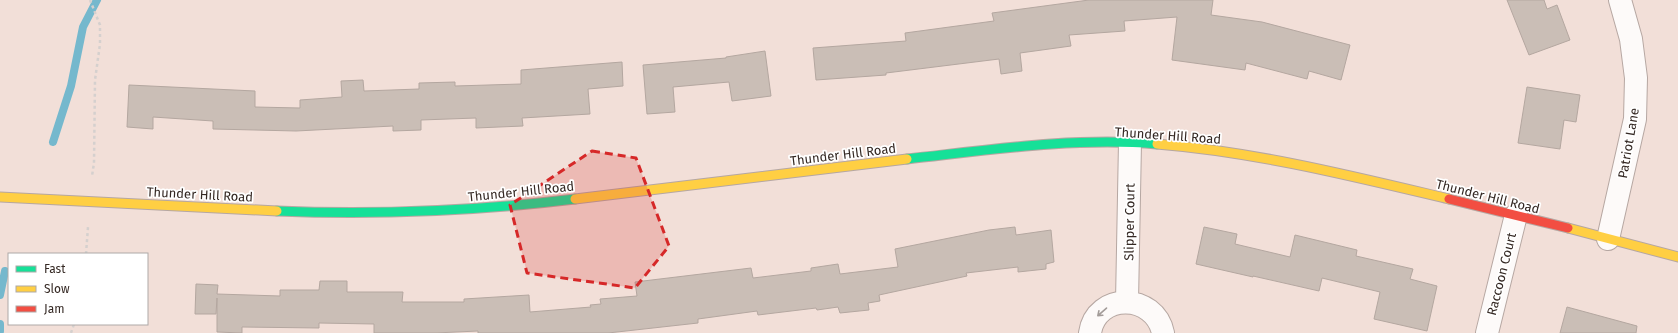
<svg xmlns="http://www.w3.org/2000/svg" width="1678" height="333" viewBox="0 0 1678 333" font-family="'Fira Sans',sans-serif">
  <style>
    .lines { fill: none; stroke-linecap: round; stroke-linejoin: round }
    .stream { stroke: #75b8cd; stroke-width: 8 }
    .building { fill: #cabeb6; stroke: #b4a7a0 }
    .street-casing { stroke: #b6a7a2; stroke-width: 24 }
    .fast-casing { stroke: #b6a7a2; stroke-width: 11 }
    .slow-casing { stroke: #b6a7a2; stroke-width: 11 }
    .jam-casing { stroke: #b6a7a2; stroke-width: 11 }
    .path { stroke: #d5d0ce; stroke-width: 2.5; stroke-dasharray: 3 3; stroke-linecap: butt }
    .street { stroke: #fdfaf9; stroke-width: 22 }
    .fast { stroke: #16e098; stroke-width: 9 }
    .slow { stroke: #ffcf43; stroke-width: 9 }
    .jam { stroke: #f24e42; stroke-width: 9 }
    .oneway { stroke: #a39c99 }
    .marked { fill: #d62828; fill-opacity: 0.2; stroke: #d62828; stroke-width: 3; stroke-dasharray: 8 5; stroke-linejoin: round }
    .labels { text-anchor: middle; stroke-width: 3.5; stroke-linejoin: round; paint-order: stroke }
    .street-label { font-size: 13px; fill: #342823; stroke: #fff }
  </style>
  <rect width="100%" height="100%" fill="#f2dfd8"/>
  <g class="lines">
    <path class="stream" d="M53,142l18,-56 12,-59 14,-27
      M0,295l5,-24
      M0,324v7"/>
  </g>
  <path class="building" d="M1089,0h124l-2,15 51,7 88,23 -9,35 -32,-9 -2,8 -61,-16 -1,7 -73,-10 5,-43 -53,4 1,10 -56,4 2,11 -51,7 2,18 -21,3 -2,-15 -113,14v2l-70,5 -3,-32 93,-7 -1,-8 89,-12 -2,-8z
    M1507,0h37l3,9 10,-4 13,35 -41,15z
    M765,51l6,45 -39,5 -3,-19 -56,5 2,25 -28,2 -4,-49 83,-7v-1z
    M622,62l1,24 -35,3 2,25 -68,4 1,8 -47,2v-10l-55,2v10l-28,1v-5l-97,5 -83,-2v-8l-60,-4v12l-26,-2 2,-42 126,6v16l45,1v-8l42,-3 -1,-16 22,-1 1,11 55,-2v-6l36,-1v4l66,-2v-14z
    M1527,87l53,8 -4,27 -12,-2 -4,29 -42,-6z
    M1015,227l1,8 35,-5 3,32 -8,2v5l-28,3v-5l-52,6 1,3 -88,19 1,6 -12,2 1,7 -29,3 -2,-6 -21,3 -1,-2 -58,7 -1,-4 -59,8v4l-90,10h-130v-2l-43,2h-61v-9l-55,-1v5l-77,-1v6l-25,-1v-34l-1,16h-21l1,-30 22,1 -1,9 63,2v-6h39l1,-9h27v11h56l-1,10h62v-3l65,-4 1,17 61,-5 -1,-2 11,-1 -1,-5 37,-3 -2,-14 116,-14 2,10 58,-7v-3l27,-4 2,10 58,-7 -3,-18 94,-19z
    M1204,227l33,7 -2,10 55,13 5,-22 62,15 -1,6 57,13 -3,10 27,7 -10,45 -53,-12 6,-27 -58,-14 -3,13 -66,-15v1l-57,-13z
    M1567,307l70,19 -1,7h-76z"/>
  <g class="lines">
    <g class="street-casing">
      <path id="street" d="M1608,239l27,-120 1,-41 -5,-39 -11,-39
        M1127,302l3,-160
        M1090,333c6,-41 65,-40 73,0
        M1487,333l29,-118"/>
    </g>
    <g class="fast-casing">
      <path id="fast" d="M907,159c82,-9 167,-22 250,-15
        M277,211c99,4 199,0 298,-12"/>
    </g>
    <g class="slow-casing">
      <path id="slow" d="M1157,144c99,8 195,32 292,55
        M0,197l277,14
        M575,199l332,-40
        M1568,228l110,29"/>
    </g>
    <g class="jam-casing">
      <path id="jam" d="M1449,199l119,29"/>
    </g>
    <path class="path" d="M90,0l10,25v19l-5,36 -1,83 -2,13
      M86,254l2,-27
      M71,333l3,-9"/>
    <use href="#street" class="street"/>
    <use href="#fast" class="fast"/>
    <use href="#slow" class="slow"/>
    <use href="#jam" class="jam"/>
  </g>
  <defs><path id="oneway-shaft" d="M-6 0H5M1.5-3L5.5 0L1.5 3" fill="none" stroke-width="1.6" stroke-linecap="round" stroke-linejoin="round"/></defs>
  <use class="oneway" href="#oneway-shaft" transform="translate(1102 312) rotate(139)"/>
  <path class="marked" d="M592,151l44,7 33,88 -34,42 -108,-15 -17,-68z"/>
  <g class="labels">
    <g class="street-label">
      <text transform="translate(1168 135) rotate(4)" y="5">Thunder Hill Road</text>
      <text transform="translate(1628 143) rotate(-80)" y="5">Patriot Lane</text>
      <text transform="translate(843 154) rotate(-7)" y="5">Thunder Hill Road</text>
      <text transform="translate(521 191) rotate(-6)" y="5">Thunder Hill Road</text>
      <text transform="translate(200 194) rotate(3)" y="5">Thunder Hill Road</text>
      <text transform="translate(1488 196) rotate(14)" y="5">Thunder Hill Road</text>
      <text transform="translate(1129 222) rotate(-89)" y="5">Slipper Court</text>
      <text transform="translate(1501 274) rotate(-76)" y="5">Raccoon Court</text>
    </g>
  </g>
  <rect x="8" y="253" width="140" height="72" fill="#ffffff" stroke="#aea9a7"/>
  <rect x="16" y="266" width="20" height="6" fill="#16e098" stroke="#aea9a7"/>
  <text x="44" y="273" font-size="12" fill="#342823">Fast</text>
  <rect x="16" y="286" width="20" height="6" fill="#ffcf43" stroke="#aea9a7"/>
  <text x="44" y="293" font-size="12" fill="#342823">Slow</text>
  <rect x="16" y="306" width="20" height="6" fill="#f24e42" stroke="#aea9a7"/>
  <text x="44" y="313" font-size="12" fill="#342823">Jam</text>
</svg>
